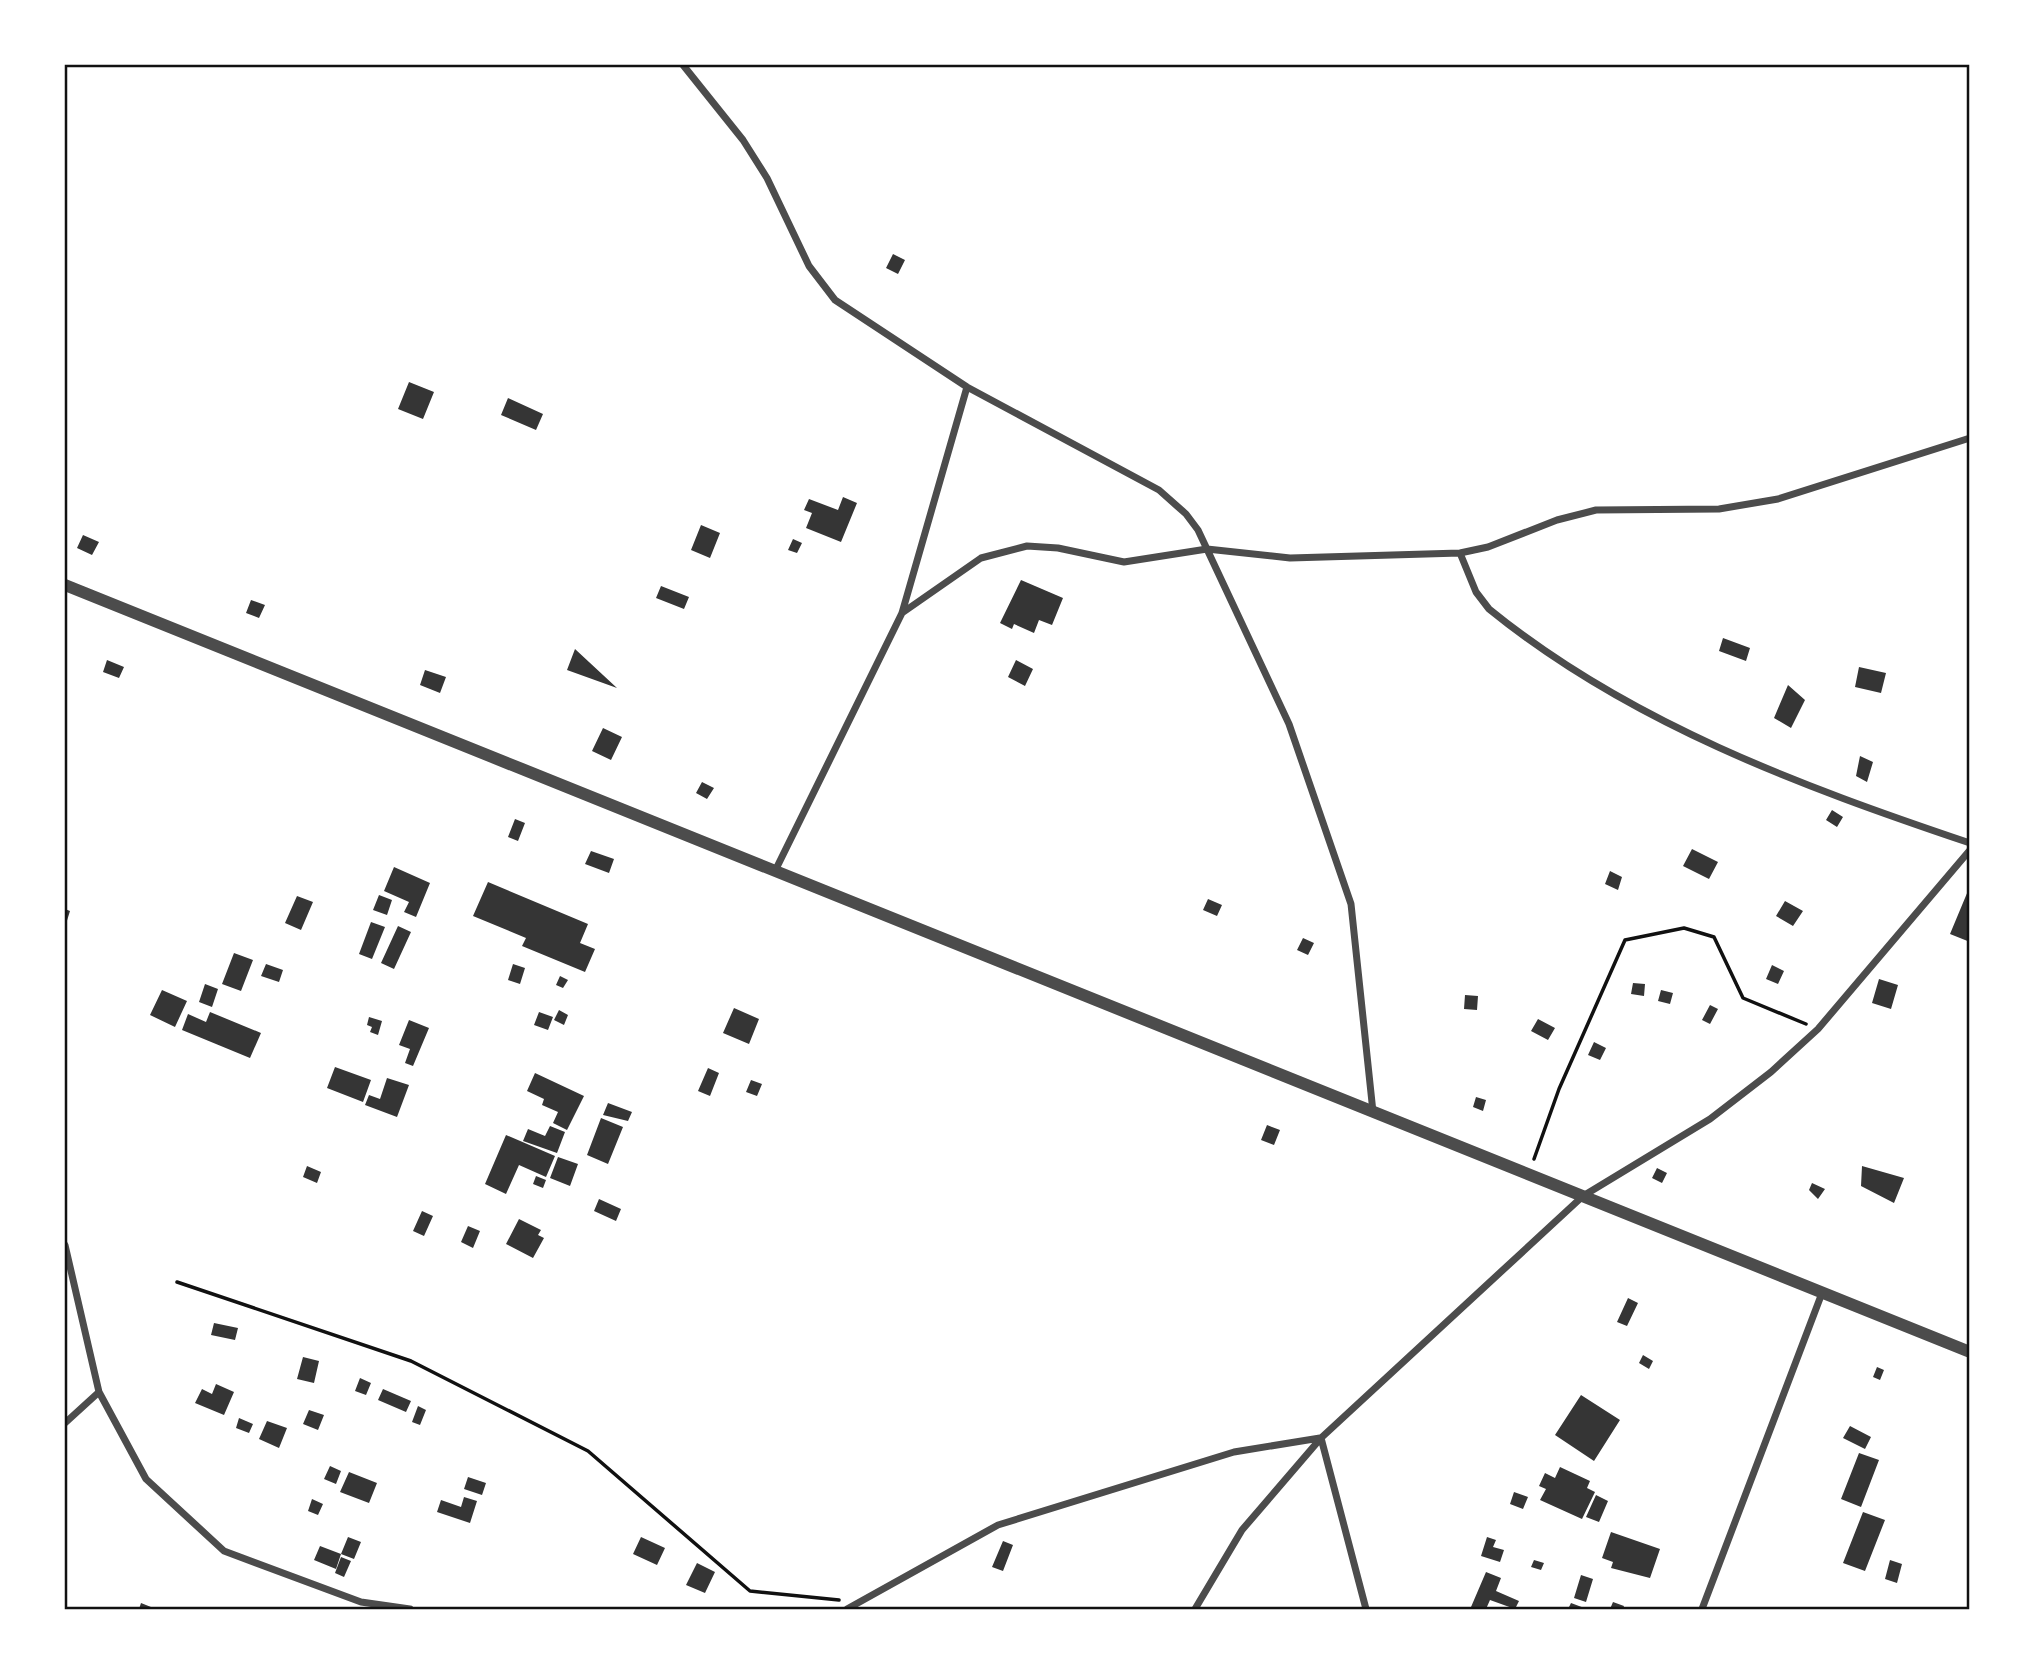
<svg xmlns="http://www.w3.org/2000/svg" width="2035" height="1674" viewBox="0 0 2035 1674" font-family="'Roboto Serif',serif">
  <style>
    .building { fill: #353535 }
    .lines { fill: none; stroke-linecap: round; stroke-linejoin: round }
    .path { stroke: #111; stroke-width: 3.5 }
    .minor { stroke: #4c4c4c; stroke-width: 7 }
    .tertiary { stroke: #4c4c4c; stroke-width: 12 }
    .neatline { fill: none; stroke: #111; stroke-width: 2.5 }
  </style>
  <rect width="100%" height="100%" fill="#fff"/>
  <path class="building" d="M893,254l12,6 -7,14 -12,-6z
    M409,382l25,10 -11,27 -25,-10z
    M508,398l35,16 -7,16 -35,-15z
    M843,497l14,6 -16,39 -35,-14 6,-15 -8,-3 5,-11 29,11z
    M701,525l19,8 -10,25 -19,-8z
    M83,535l16,7 -7,13 -15,-7z
    M793,539l9,4 -5,10 -9,-3z
    M1021,580l42,18 -11,27 -13,-5 -5,13 -20,-9 -2,5 -12,-6z
    M661,586l28,11 -5,12 -28,-11z
    M251,600l14,5 -6,13 -13,-5z
    M1723,638l27,10 -4,13 -27,-10z
    M575,649l42,39 -50,-18z
    M107,660l17,7 -5,11 -16,-6z
    M1016,660l17,9 -8,17 -17,-9z
    M1859,667l27,6 -5,20 -26,-6z
    M425,670l21,7 -6,16 -20,-8z
    M1788,685l17,15 -14,28 -17,-10z
    M603,728l19,9 -11,23 -19,-9z
    M1860,756l13,6 -6,20 -11,-6z
    M702,782l12,6 -7,11 -11,-6z
    M1832,810l11,7 -6,10 -11,-7z
    M515,819l10,4 -7,18 -10,-4z
    M1692,849l26,13 -9,17 -26,-13z
    M591,851l23,8 -5,14 -24,-9z
    M394,867l36,16 -14,34 -12,-5 5,-10 -25,-11z
    M1610,871l12,6 -4,13 -13,-6z
    M488,882l100,42 -8,19 15,6 -10,23 -63,-26 4,-8 -53,-22z
    M1970,886v56l-20,-8z
    M379,895l13,5 -5,15 -14,-5z
    M297,896l16,6 -12,28 -16,-7z
    M1208,899l14,6 -5,11 -14,-6z
    M1785,901l18,10 -10,15 -17,-10z
    M65,909l5,2 -5,16z
    M371,922l14,5 -13,32 -13,-5z
    M398,926l13,6 -17,37 -13,-6z
    M1303,938l11,5 -6,12 -11,-5z
    M234,953l19,7 -12,31 -19,-7z
    M266,964l17,6 -4,12 -18,-6z
    M513,964l12,4 -5,16 -12,-4z
    M1772,965l12,6 -6,13 -12,-5z
    M560,976l8,4 -5,8 -7,-3z
    M1879,979l19,6 -7,24 -19,-6z
    M1633,983l12,1 -1,12 -13,-2z
    M205,984l13,5 -6,18 -13,-5z
    M162,990l25,11 -12,26 -25,-12z
    M1661,990l12,3 -3,11 -12,-3z
    M1465,995l13,1 -1,14 -13,-1z
    M1710,1005l8,4 -8,15 -8,-4z
    M734,1008l25,11 -10,25 -26,-11z
    M559,1010l9,5 -4,10 -10,-5z
    M210,1012l51,21 -11,25 -68,-28 6,-16 18,8z
    M539,1012l14,5 -5,13 -14,-5z
    M369,1017l13,4 -4,14 -8,-3 2,-5 -5,-2z
    M1538,1019l17,9 -7,12 -17,-9z
    M409,1020l20,8 -16,38 -8,-3 5,-14 -11,-4z
    M1594,1042l12,6 -6,12 -12,-5z
    M335,1067l36,13 -8,22 -36,-14z
    M708,1068l11,5 -9,23 -12,-5z
    M535,1073l49,23 -17,34 -14,-7 5,-11 -16,-7 2,-6 -17,-8z
    M387,1078l22,7 -12,32 -32,-12 4,-10 11,4z
    M751,1080l11,4 -5,12 -11,-4z
    M1476,1097l10,3 -3,11 -10,-4z
    M608,1103l24,9 -4,9 -25,-6z
    M601,1118l22,9 -15,37 -21,-9z
    M1267,1125l13,5 -6,15 -13,-5z
    M550,1126l15,6 -8,21 -34,-12 5,-12 17,7z
    M506,1135l49,21 -9,21 -27,-12 -13,29 -21,-10z
    M558,1157l20,7 -8,22 -20,-8z
    M307,1166l14,6 -4,11 -14,-6z
    M1862,1166l42,12 -10,25 -33,-17z
    M1657,1168l10,5 -5,10 -10,-5z
    M536,1176l10,4 -3,8 -10,-4z
    M1812,1183l13,6 -7,10 -9,-9z
    M599,1199l22,10 -5,12 -22,-10z
    M422,1211l11,5 -9,20 -11,-5z
    M519,1219l22,11 -3,5 6,3 -11,20 -27,-14z
    M468,1226l12,5 -7,17 -12,-6z
    M1628,1298l10,5 -11,23 -10,-4z
    M214,1323l24,5 -3,12 -24,-5z
    M1643,1355l10,6 -4,8 -10,-6z
    M303,1357l16,4 -5,22 -17,-4z
    M1877,1367l7,3 -4,10 -7,-3z
    M360,1378l11,5 -5,12 -11,-4z
    M216,1384l18,8 -10,23 -29,-12 7,-14 10,5z
    M383,1389l28,12 -5,11 -28,-12z
    M1581,1395l39,25 -26,41 -39,-26z
    M418,1406l8,4 -6,15 -8,-3z
    M309,1410l15,5 -6,15 -15,-6z
    M239,1418l14,6 -4,9 -13,-5z
    M267,1421l20,7 -8,20 -20,-9z
    M1850,1426l21,11 -6,12 -22,-11z
    M1859,1453l20,7 -18,47 -20,-8z
    M330,1466l11,5 -5,13 -12,-5z
    M1560,1467l30,14 -3,7 8,4 -13,27 -42,-19 6,-11 -7,-3 6,-13 10,5z
    M349,1472l28,11 -8,20 -29,-11z
    M468,1477l18,6 -4,12 -18,-6z
    M1514,1492l14,5 -5,12 -13,-5z
    M1596,1495l12,6 -9,21 -13,-5z
    M464,1497l13,4 -7,22 -33,-11 4,-12 20,7z
    M312,1499l11,5 -5,11 -10,-4z
    M1863,1512l22,8 -20,51 -22,-8z
    M1611,1532l49,17 -10,29 -39,-10 2,-6 -11,-4z
    M348,1537l13,5 -7,17 -13,-5z
    M641,1537l24,11 -8,17 -24,-11z
    M1487,1537l9,3 -3,7 11,3 -4,12 -19,-6z
    M1003,1541l10,4 -10,26 -11,-4z
    M320,1546l21,8 -5,15 -22,-9z
    M341,1557l10,4 -7,16 -9,-4z
    M1534,1560l10,3 -3,7 -10,-3z
    M1890,1560l12,4 -5,19 -12,-4z
    M697,1563l18,9 -10,21 -19,-8z
    M1486,1572l15,6 -5,13 23,10 -4,8 -25,-9 -4,9 -15,-2z
    M1581,1575l12,4 -7,23 -12,-4z
    M1613,1602l11,4 -1,3h-13z
    M141,1603l15,6h-17z
    M1571,1603l16,6h-19z"/>
  <g class="lines">
    <path class="path" d="M1534,1159l25,-70 66,-149 59,-12 30,9 29,61 63,26
      M177,1282l234,79 177,90 162,140 89,9"/>
    <path class="minor" d="M683,65l60,75 24,38 42,88 26,34 132,87 192,103 27,24 12,16 91,194 62,180 22,208
      M1460,553l16,39 13,17c140,114 312,177 481,234
      M902,613l79,-55 46,-12 31,2 66,14 83,-13 83,9 170,-5 28,-6 69,-27 39,-10 123,-1 59,-10 192,-61
      M775,871l127,-258 65,-226
      M65,1245l34,147 47,87 78,72 137,51 49,7
      M65,1423l34,-31
      M1321,1438l45,171
      M847,1609l151,-84 236,-73 86,-14
      M1195,1609l47,-79 79,-92 262,-242 127,-77 61,-47 47,-43 152,-179
      M1702,1609l120,-316"/>
    <path class="tertiary" d="M65,585l1905,767"/>
  </g>
  <rect width="2035" height="1674" fill="none" stroke="#ffffff" stroke-width="133"/>
  <rect x="66" y="66" width="1902" height="1542" class="neatline"/>
</svg>
